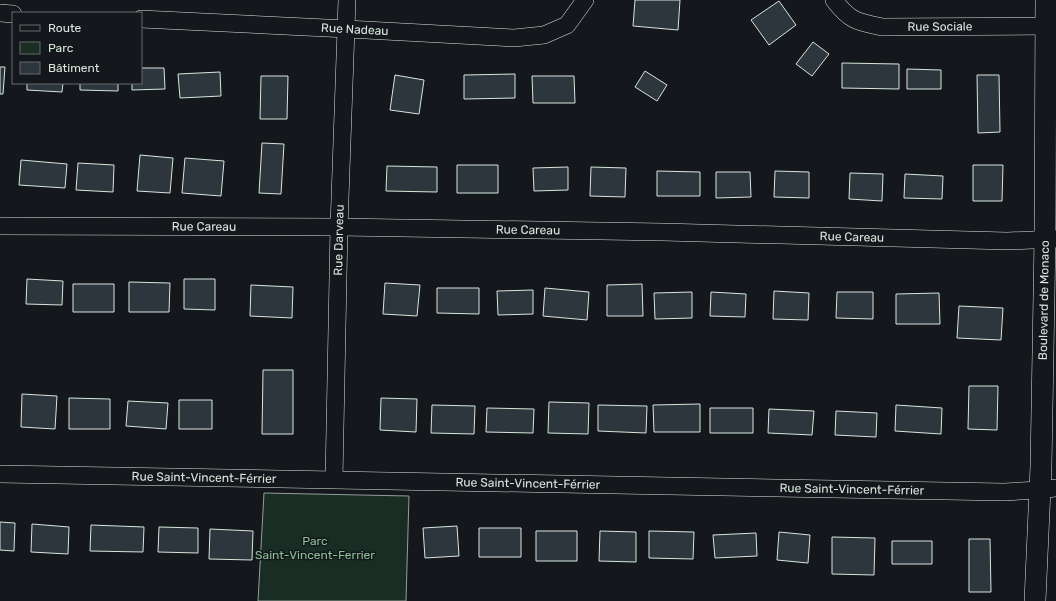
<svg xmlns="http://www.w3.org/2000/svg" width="1056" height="601" viewBox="0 0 1056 601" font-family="Rubik,sans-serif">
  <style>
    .green { fill: #1a2d24; stroke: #939e99 }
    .building { fill: #2c363c; stroke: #d8e6dc }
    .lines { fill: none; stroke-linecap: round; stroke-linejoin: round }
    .minor-casing { stroke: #d8e6dc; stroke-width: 18 }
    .tertiary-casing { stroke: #d8e6dc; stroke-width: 22 }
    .minor { stroke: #14181c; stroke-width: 17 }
    .tertiary { stroke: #14181c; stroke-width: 21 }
    .labels { text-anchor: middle; stroke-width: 3; stroke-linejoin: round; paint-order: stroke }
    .street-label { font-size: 12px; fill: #d8e6dc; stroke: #14181c }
    .park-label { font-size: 12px; fill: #8ac095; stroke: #14181c }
  </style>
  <rect width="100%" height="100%" fill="#14181c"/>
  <path class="green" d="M264,493l145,3 -3,105h-148z"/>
  <path class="building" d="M635,0h45l-2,30 -45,-4z
    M779,1l17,24 -27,20 -18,-25z
    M813,42l16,12 -17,22 -16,-12z
    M842,63l57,1v25l-57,-1z
    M0,67h5l-2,27h-3z
    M141,68h23l1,21 -33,1v-7h9z
    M907,69l34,1v19h-34z
    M645,71l22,14 -10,16 -22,-14z
    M220,72l1,24 -41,2 -2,-24z
    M515,74v24l-51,1v-24z
    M395,75l29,5 -5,34 -29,-4z
    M977,75h22l1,57 -22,1z
    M261,76h27l-1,43h-27z
    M532,76h42l1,27h-42z
    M27,83h36l-1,9 -35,-2z
    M80,83h38v8l-38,-1z
    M262,143l22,1 -3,50 -22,-1z
    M140,155l33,3 -3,35 -33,-2z
    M185,158l39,3 -3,35 -39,-3z
    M21,160l46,4 -2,24 -46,-3z
    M78,163l36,2 -1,27 -37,-2z
    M457,165h41v28h-41z
    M973,165h30l-1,36h-29z
    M387,166l50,1v25l-51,-1z
    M568,167v23l-34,1 -1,-23z
    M591,167l35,1 -1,29 -35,-1z
    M657,171l43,1v24h-43z
    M775,171l34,1v26l-35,-1z
    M716,172h34l1,25 -35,1z
    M850,173l33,1 -1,27 -33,-2z
    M905,174l38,2 -1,23 -38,-1z
    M27,279l36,2 -1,24 -36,-1z
    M184,279h31v31l-31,-1z
    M129,282l41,1 -1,29h-40z
    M385,283l35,2 -3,31 -34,-2z
    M73,284h41v28h-41z
    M642,284l1,32h-36v-31z
    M251,285l42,2 -1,31 -42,-2z
    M437,288h42v26l-42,-1z
    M545,288l44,4 -2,28 -44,-4z
    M533,290v24l-35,1 -1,-24z
    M774,291l35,2 -1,27 -35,-1z
    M692,292v26l-37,1 -1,-26z
    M711,292l35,2 -1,23 -35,-1z
    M837,292h36v27l-37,-1z
    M939,293l1,31h-44v-30z
    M959,306l44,2 -2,32 -44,-2z
    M263,370h30v64h-31z
    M969,386h29l-1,44 -29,-1z
    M22,394l35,2 -2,33 -34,-2z
    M69,398l41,1v30h-41z
    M381,398l36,1 -1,33 -36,-2z
    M179,400h33v29h-33z
    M128,401l40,2 -2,26 -40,-3z
    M549,402l40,1 -1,31 -40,-1z
    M700,404v28h-46l-1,-27z
    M432,405l43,1 -1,28 -43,-1z
    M598,405l49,1 -1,27 -48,-2z
    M896,405l46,3 -1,26 -46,-3z
    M487,408l47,1 -1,24 -47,-1z
    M710,408h43v25h-43z
    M769,409l45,2 -2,24 -44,-2z
    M836,411l41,2 -1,24 -41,-2z
    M0,522l15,1 -1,28 -14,-1z
    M32,524l37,3 -1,27 -37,-2z
    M91,525l53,2 -1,25 -53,-1z
    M457,526l2,30 -34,2 -2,-30z
    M159,527l39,1v25l-40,-1z
    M479,528h42v29h-42z
    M210,529l43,2 -1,29 -43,-1z
    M536,531h41v30h-41z
    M600,531l36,1v30l-37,-1z
    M649,531l45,1 -1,27 -44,-1z
    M779,532l31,3 -2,28 -31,-3z
    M756,533l1,23 -42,2 -2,-23z
    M832,537l43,1 -1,37 -42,-1z
    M969,539h21l1,53h-22z
    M892,541h40v23h-40z"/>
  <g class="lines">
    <g class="minor-casing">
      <g id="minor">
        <path id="s1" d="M834,0c16,21 23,22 48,27l164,-1 10,-2"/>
        <path d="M0,13l13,1"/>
        <path id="s2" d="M141,19l206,10 167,9 30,-3 23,-10 18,-25"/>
        <path id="s3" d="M0,226l339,1 324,5 344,9 49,-2"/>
        <path id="s4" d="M0,474l1004,18 35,-2 17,-2"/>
        <path id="s5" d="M334,479l5,-252 8,-227"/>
      </g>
    </g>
    <g class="tertiary-casing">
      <g id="tertiary">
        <path id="s6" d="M1035,601l6,-135 4,-227 1,-239"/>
      </g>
    </g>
    <use href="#minor" class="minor"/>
    <use href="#tertiary" class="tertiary"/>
  </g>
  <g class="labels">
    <g class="street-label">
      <text dy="4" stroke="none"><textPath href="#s1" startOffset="115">Rue Sociale</textPath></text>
      <text dy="4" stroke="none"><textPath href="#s2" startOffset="214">Rue Nadeau</textPath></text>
      <text dy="4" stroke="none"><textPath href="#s3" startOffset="204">Rue Careau</textPath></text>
      <text dy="4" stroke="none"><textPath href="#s3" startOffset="528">Rue Careau</textPath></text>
      <text dy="4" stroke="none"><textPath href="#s3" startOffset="852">Rue Careau</textPath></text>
      <text dy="4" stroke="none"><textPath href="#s5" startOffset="239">Rue Darveau</textPath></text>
      <text dy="4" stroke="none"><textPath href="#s6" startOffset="301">Boulevard de Monaco</textPath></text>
      <text dy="4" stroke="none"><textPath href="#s4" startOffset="204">Rue Saint-Vincent-Férrier</textPath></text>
      <text dy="4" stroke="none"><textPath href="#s4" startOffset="528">Rue Saint-Vincent-Férrier</textPath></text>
      <text dy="4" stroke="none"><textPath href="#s4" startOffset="852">Rue Saint-Vincent-Férrier</textPath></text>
    </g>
    <g class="park-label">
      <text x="315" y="545">Parc<tspan x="315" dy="14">Saint-Vincent-Ferrier</tspan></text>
    </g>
  </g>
  <rect x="12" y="12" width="130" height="72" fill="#14181c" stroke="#626a69"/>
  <rect x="20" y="25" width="20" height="6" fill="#14181c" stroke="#626a69"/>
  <text x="48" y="32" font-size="12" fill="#d8e6dc">Route</text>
  <rect x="20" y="42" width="20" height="12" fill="#1a2d24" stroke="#626a69"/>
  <text x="48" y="52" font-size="12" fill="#d8e6dc">Parc</text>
  <rect x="20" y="62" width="20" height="12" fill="#2c363c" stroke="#626a69"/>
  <text x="48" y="72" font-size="12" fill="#d8e6dc">Bâtiment</text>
</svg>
